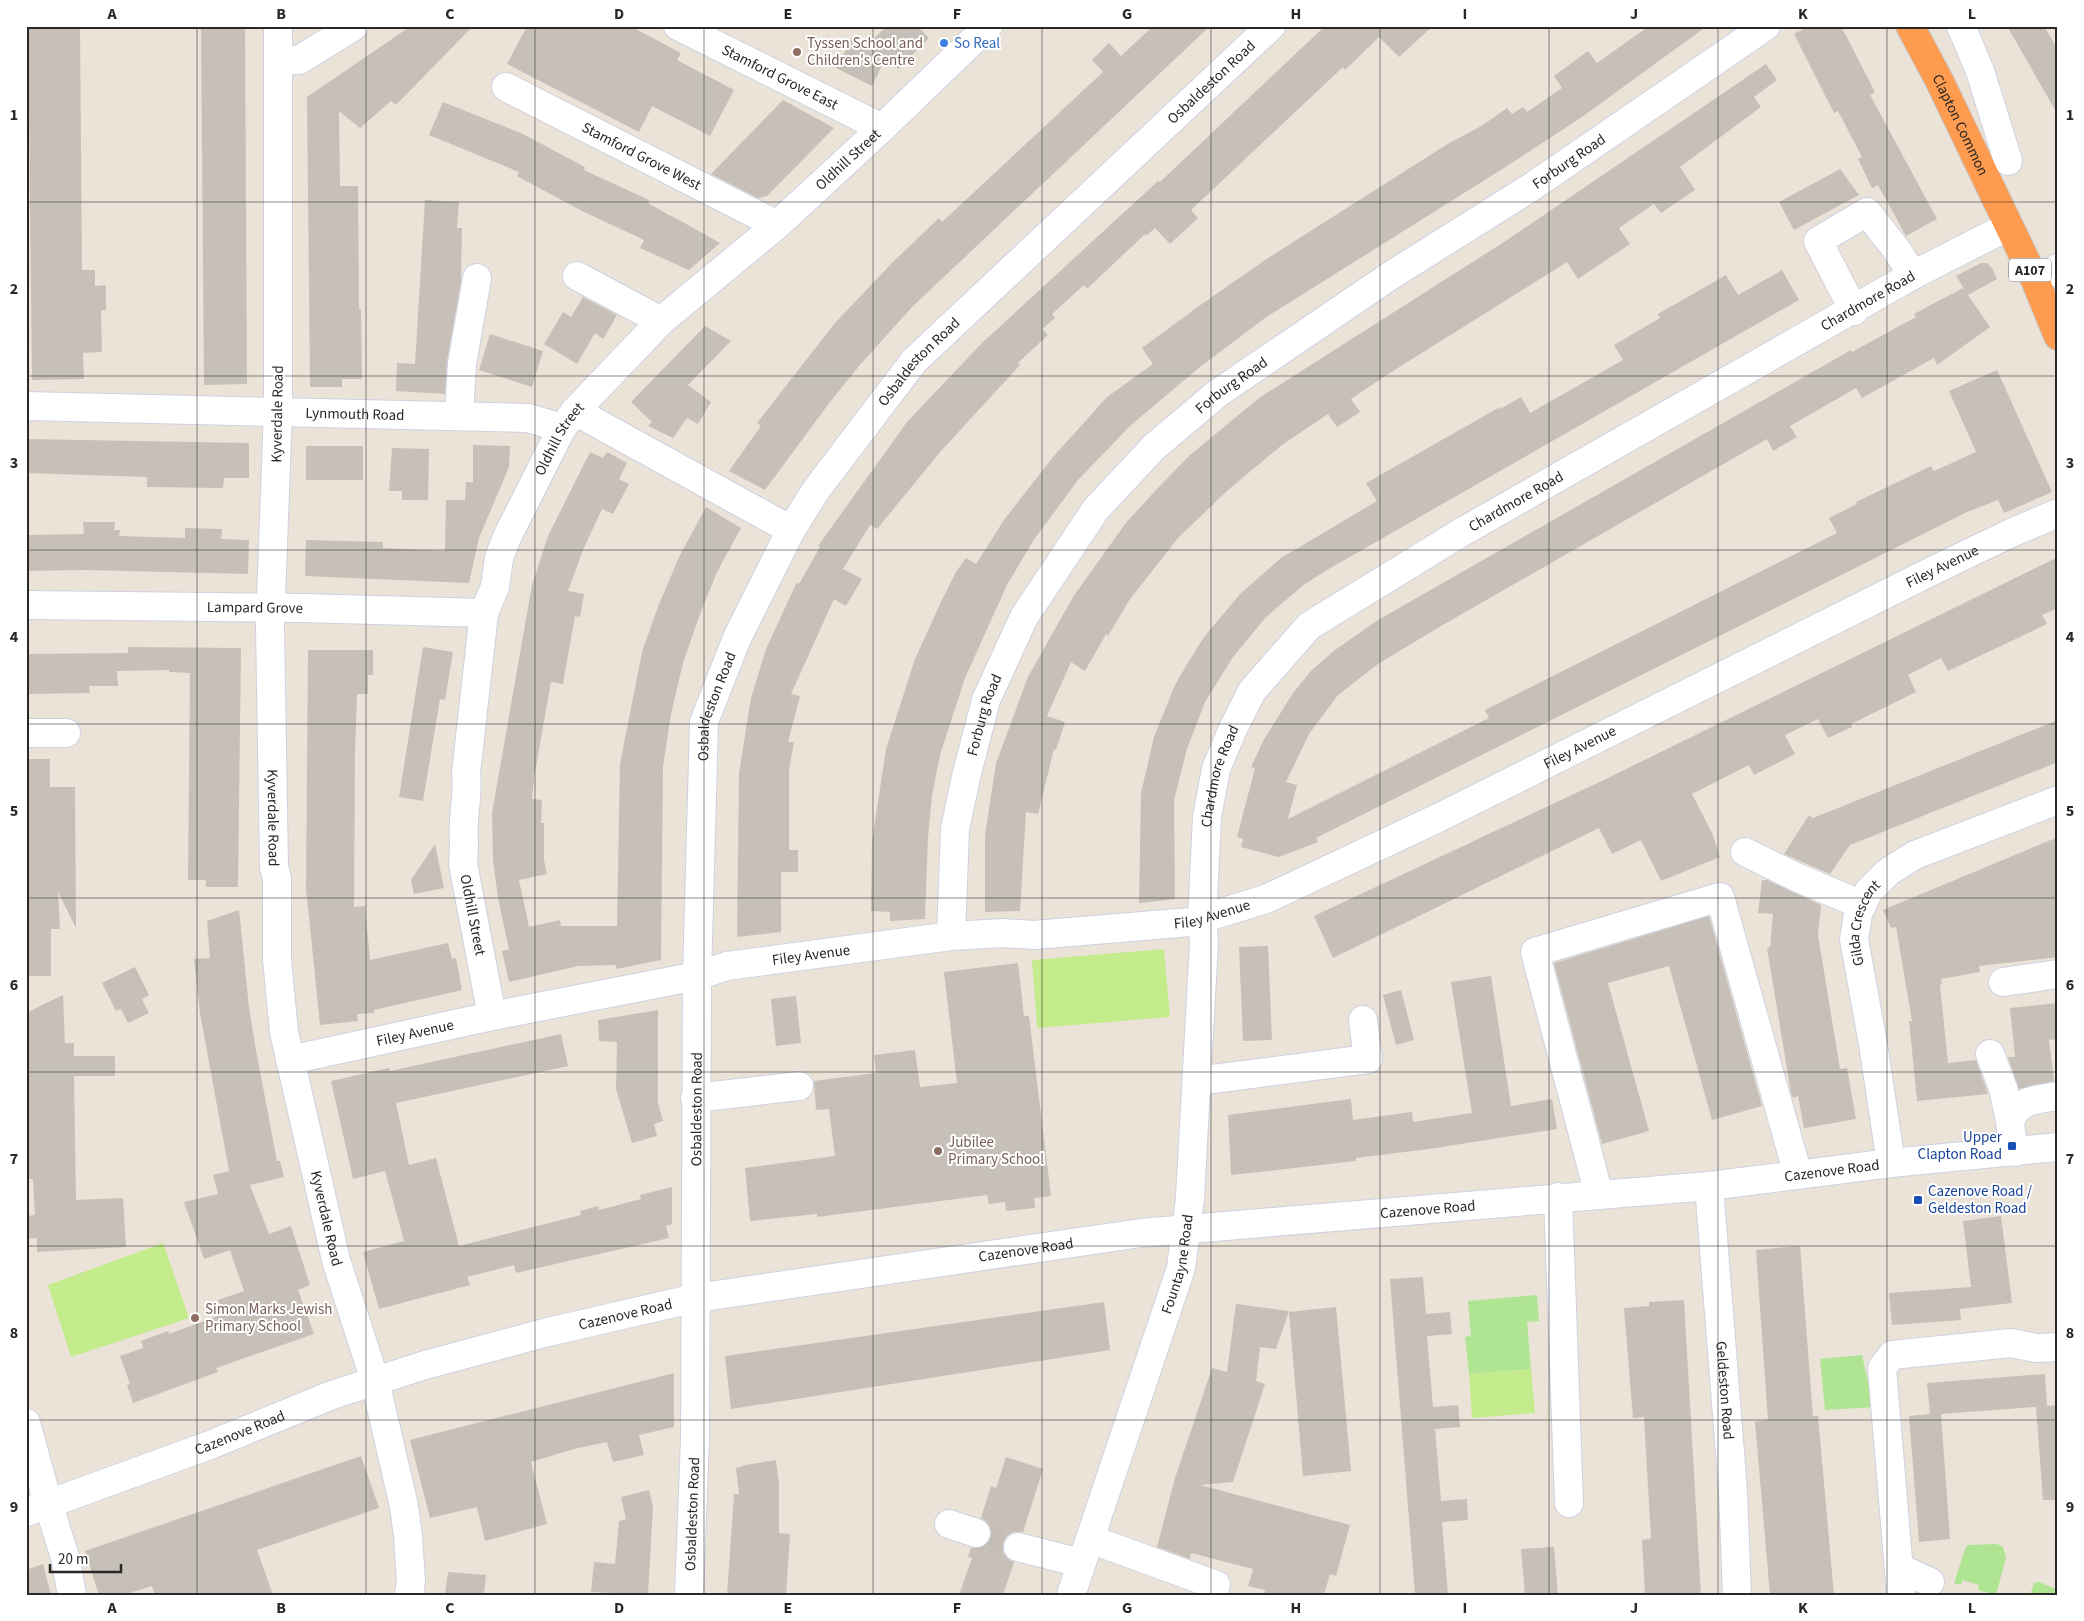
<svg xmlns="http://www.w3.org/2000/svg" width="2084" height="1621" viewBox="0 0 2084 1621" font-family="'Source Sans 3',sans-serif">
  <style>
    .green { fill: #aee492 }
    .pitch { fill: #c4ec8d }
    .building { fill: #c6c0b8 }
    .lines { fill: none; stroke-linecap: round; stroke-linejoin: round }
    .minor-tunnel { stroke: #c4beb5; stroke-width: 28; stroke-dasharray: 28 14; stroke-linecap: butt }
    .minor-casing { stroke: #ced1e2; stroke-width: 30 }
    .highway-casing { stroke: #c7c7c7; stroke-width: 30 }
    .minor { stroke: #fff; stroke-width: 28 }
    .highway { stroke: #ff9b4f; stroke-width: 28 }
    .grid { fill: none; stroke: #282828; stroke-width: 1; stroke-opacity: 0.55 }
    .shop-dot { fill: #3f7fe0; stroke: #fff; stroke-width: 2 }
    .education-dot { fill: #8d6e63; stroke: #fff; stroke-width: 2 }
    .transit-dot { fill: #1a4fb4; stroke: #fff; stroke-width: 2 }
    .labels { text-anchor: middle; stroke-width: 4; stroke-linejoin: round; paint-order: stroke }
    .shield { fill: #fff; stroke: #686868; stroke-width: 1 }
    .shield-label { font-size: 14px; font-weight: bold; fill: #282828 }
    .education-label { font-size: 15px; fill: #785e54; stroke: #fff; text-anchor: start }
    .shop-label { font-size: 15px; fill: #366cbe; stroke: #fff; text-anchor: start }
    .street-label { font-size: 15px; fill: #282828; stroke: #fff }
    .transit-label { font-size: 15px; fill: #164399; stroke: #fff; text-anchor: end }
    .neatline { fill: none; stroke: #282828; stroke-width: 2 }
    .grid-label { font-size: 16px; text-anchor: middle; font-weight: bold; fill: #282828 }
  </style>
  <rect width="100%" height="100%" fill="#ebe3d8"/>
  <path class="green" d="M1537,1295l2,26 -12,1 4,47 -62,5 -4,-37 6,-1 -3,-35z
    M1862,1355l7,32h5l2,20 -51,3 -5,-51z
    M1997,1544l6,3 3,11 -10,37 -18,-5 1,-5 -17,-5 -1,5 -7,-2 11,-34 3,-4z
    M2039,1582l19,8v5h-28l4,-12z"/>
  <path class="pitch" d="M1164,949l6,68 -133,11 -5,-68z
    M163,1243l26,75 -118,39 -23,-72z
    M1531,1369l4,44 -63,5 -3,-44z"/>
  <path class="building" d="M28,26h52l2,244h13v16l11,-1v25h-5l1,42 -19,1 1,26 -52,1z
    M201,26h44l2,358 -43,1z
    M411,26h62l-77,79 -5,-4 -31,27 -21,-17 1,75h18l1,123h2l1,70h-20v8h-32l-3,-290z
    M527,26h103l51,27 -4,7 57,30 -24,46 -58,-30 -13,26 -132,-68z
    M887,26h30l12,12 -31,31 -12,-12 -14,29 -36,-18 15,-28 14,7z
    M1153,26h57l-297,280 -54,60 -32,40 -62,84 -36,-19 32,-45 -4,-3 78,-100 58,-61 46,-44 3,4 161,-150 -11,-12 17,-17 12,13z
    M1325,26h108l-34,31 -20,-20 -34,33 -2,-3 -152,143 7,8 -28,26 -15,-16 -9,8 -1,-2 -58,55 -3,-4 -32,29 3,4 -13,11 6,6 -30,28 2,2 -79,86 -64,78 -7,-4 -27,44 19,10 -16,27 -12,-7 -43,95 9,2 -12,46h6l-5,28v80h9v22h-17v60l-44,5 2,-164 12,-75 15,-49 31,-67 2,2 21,-37 -2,-1 89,-124 74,-78 177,-163 2,1z
    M1649,26h58l-125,91 -67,44 -250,157 -65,49 -69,58 -53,55 -45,61 -26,44 -42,93 -25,77 -8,41 -4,41 -3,82 -35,2v-9l-19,-1 1,-70 14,-92 29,-90 26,-57 15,-30 10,-14 10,6 28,-44 49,-63 54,-60 46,-33 -11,-16 57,-42 69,-48 178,-113 37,-20 24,-17 5,6 11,-7 4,5 35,-24 -8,-12 34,-25 9,12z
    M1809,26h32l34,66 -5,3 67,124 -31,17 -28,-51 -6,3 -14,-29 4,-2 -24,-46 -4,2 -40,-79z
    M2007,26h37l14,24v65z
    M1766,64l11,16 -23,17 7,10 -81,60 15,23 -34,23 -7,-9 -35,24 11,16 -52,35 -11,-17 -182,114 -34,23 9,13 -23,15 -9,-13 -46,31 -54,45 -50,48 -48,61 -22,37 -2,-2 -21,37 -14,-9 -24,54 18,6 -9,28 -2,-1 -16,65 -12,-2 -6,99 -35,1v-77l11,-72 32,-86 45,-80 52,-73 30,-33 35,-36 69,-57 245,-156z
    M783,100l51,28 -67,68 -9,2 -47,-24z
    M443,102l80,32 62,33 -1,3 65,30 -1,3 21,12 -2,4 3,-4 50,28 -31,27 -49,-22 4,-8 -62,-29 -65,-35 2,-4 -90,-37z
    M1840,169l19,26 -65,35 -15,-28z
    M425,200l34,2 -2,26h5l-1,53 -14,80 -2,33 -49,-3 1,-28 18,1z
    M1981,263h6l5,5 5,11 -29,16 -12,-19z
    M1782,270l17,30 -472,270 -22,14 -39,33 -33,40 -28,45 -18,47 -13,51 1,99 -36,4 2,-110 13,-56 21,-52 14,-24 15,-24 37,-44 40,-35 96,-57 -11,-18 134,-76v2l21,-12 9,16 93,-53 -9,-15 46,-27 -2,-4 68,-39 12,20z
    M1963,288l27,39 -53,38 -3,-7 -72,40 -6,-10 -66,38 7,11 -24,14 -6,-12 -326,187 -63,38 -40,31 -29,39 -23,48 11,3 -9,34 201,-101 -4,-8 352,-177 -8,-15 28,-14 -1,-2 75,-36 3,5 42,-19 -27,-61 48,-21 55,122 -48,21 -6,-13 -31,12 -651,326 2,4 -39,15 -38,-10 2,-8 -6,-2 18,-69 -4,-1 12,-26 30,-48 18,-22 24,-21 43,-30 473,-270 1,2 64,-35 -2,-3z
    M583,297l34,18 -14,24 -8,-6 -18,31 -33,-20 19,-32 8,5z
    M705,326l26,15 -43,44 23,17 -13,22 -11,-6 -14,20 -25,-12 4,-4 -21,-20z
    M490,334l53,17 -11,36 -53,-17z
    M26,439l223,4v35h-25l-1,10 -76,-1v-10l-121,-4z
    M473,445l37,1 -1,21 -30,71 -10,45 -164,-7 1,-36 77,2v6l62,3 1,-51h19l1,-18h7z
    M306,446h57v34h-57z
    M392,448l37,1 -1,51h-26v-9h-13z
    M590,452l13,6 4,-6 20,11 -8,16 10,5 -16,30 -11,-5 -19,41 -15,41 16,3 -4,23 -5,-1 -12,68 -12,-2 -16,90 -3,27 10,1 -1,23h3v37l3,14 -28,6 10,47 31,-7 1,6h56l3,-162 22,-112 17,-48 21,-49 26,-48 35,21 -24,44 -18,45 -16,46 -12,51 -8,53 -2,193 -45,9v-4l-38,1 -69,16 -7,-31 7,-2 -11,-51 -5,-38 -1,-47 40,-228 16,-49z
    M83,522h32l-1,8h6l-1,6 66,2v-10l37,1 -1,10 28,1 -1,34 -164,-4 -58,1v-36l58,-1z
    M2058,557v51l-16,7 5,9 -99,47 -7,-13 -33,17 8,17 -65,32 1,3 -24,11 -10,-19 -33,16 10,19 -41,21 -5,-10 -57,29 20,39 8,24 -59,24 -20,-41 -29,14 -13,-26 -266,130 -19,-42 296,-139z
    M128,647l113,1 -3,239h-32v-7h-18l2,-207 -21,-1v-2l-52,1 1,15h-29l1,7 -64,1v-40l102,-1z
    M423,647l30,5 -8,48 -5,-1 -17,102 -24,-4z
    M308,650h65v25h-5v19h-11l-2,60 -1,153 11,-1 5,54 78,-17 4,16 4,-1 6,32 -88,20v3l-17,1 1,7 -38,4 -14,-137z
    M2058,720v42l-208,83 -20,29 -46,-20 25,-39 4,3z
    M26,759h24v28h25l1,141 -18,-36 2,37h-9v47h-25z
    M2058,837v120l-79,9 1,6 -39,7 1,5 -2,1 8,78 28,-3 12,34 -71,7 -8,-80h3l-16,-94 -5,1 -8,-18z
    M435,844l9,44 -30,6 -3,-14z
    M1762,880h5l54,25 -3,30 22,134 7,-1 9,51 -52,9 -6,-32 -5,2 -2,-5 -24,-145 3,-1 3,-33 -15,-1z
    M239,910l10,97 6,38 22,116h3l4,16 -34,8 19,49 22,-8 19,59 -12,5 16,44 -98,34 2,4 -85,31 -6,-18 3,-1 -10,-28 23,-8 -2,-7 27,-10 1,3 54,-20 -5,-14 26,-9 -14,-41 -26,9 -20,-57 34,-8 -5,-19 16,-4 -29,-158 -6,-54 16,-1 -3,-37z
    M1709,916l53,190 -50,14 -43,-154 -61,17 41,148 -47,13 -48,-181z
    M1268,946l4,94 -29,1 -4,-94z
    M1018,963l6,53h5l22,180 -17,2 1,10 -29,3 -1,-9 -16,2 -2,-9 -170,22v-3l-67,7 -5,-53 90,-12 -6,-47 -13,1 -2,-29 62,-8 -2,-18 41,-5 5,37 37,-4 -13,-111z
    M135,967l14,28 -7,4 7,14 -21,10 -7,-14 -5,2 -14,-28z
    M1491,976l20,130 41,-7 5,30 -128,20 -73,9v3l-125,14 -3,-60 123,-16 2,21 59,-8 1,10 59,-9 -21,-131z
    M1401,990l13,50 -18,5 -13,-50z
    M63,995l2,48h9v13h41v20h-41l2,124 47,-2 3,49 -89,5v-14l-11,1v-23l9,-1 -2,-36h-7v-166z
    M796,996l5,47 -25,3 -5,-47z
    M2058,1003v36l-9,1 5,41 -35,8 -11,-32h7l-5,-49z
    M658,1010v93l5,18 -9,3 3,12 -25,7 -16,-54 1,-47 -18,-1 -1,-21z
    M561,1034l7,32 -172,37 13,62 27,-7 23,88 122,-31 -1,-4 18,-5 1,4 42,-11 -1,-4 32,-8v37l-6,2 3,12 -153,35 -2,-8 -47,12 3,8 -91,24 -16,-57 41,-11 -19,-70 -32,8 -22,-98 58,-13 1,3z
    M2001,1216l11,87 -52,6 1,11 -69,5 -3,-32 82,-6 -8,-66z
    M1800,1246l13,170h5l16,179h-64l-15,-173 13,-2 -12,-170z
    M1423,1277l3,37 24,-2 2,22 -25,2 6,71 25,-2 2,22 -25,2 6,72 26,-2 1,21 -26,2 6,73h-33l-25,-316z
    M1684,1300l17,295h-56l-3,-55 9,-1 -7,-122 -11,1 -9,-110 25,-2v-4z
    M1104,1302l6,48 -379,59 -6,-53z
    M1236,1304l53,7 -13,38 -16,-2 -4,34 9,3 -32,98 -33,3 150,40 -14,51 -6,-2 -6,21h-60l1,-5 -17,-4 5,-17 -62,-16 -1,6 -33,-12 18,-69 37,-110 15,4z
    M1336,1307l15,164 -48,5 -14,-164z
    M674,1373v54l-35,8 5,20 -31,7 -6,-20 -33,7 -43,13 16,62 -62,17 -8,-34 -47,11 -20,-78z
    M2045,1374l2,32 -106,8 9,125 -31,3 -10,-126 21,-2 -3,-31z
    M2058,1405v95h-15l-7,-93z
    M361,1456l18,52 -122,42 16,45h-118l-3,-9 -29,9h-24l-14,-44z
    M1006,1457l37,12 -20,63h-10l-6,4 -4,7v9l4,6 7,4 -11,33h-44l13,-37 -4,-1 3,-9h9l7,-4 4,-6v-9l-4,-7 -6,-4 10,-32 5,2z
    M776,1460l3,24v49l11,1 -4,61h-59l7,-101h5l-3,-26 10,-3z
    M649,1490l4,16 -5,89 -57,-3 3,-30 21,2 4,-43 7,-2 -5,-22z
    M1554,1547l4,48h-33l-4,-46z
    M43,1564l8,31h-25v-25z
    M448,1572l38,3 -2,20h-39z"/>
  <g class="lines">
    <path class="minor-tunnel" d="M976,1533l42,14"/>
    <g class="minor-casing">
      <g id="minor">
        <path id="s1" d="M278,26v385l-8,214 4,242 3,11v81l7,73 52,228 39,121 29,125 4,30 3,45 -2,14"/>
        <path id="s2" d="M678,26l204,102"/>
        <path d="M1961,26l19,45 28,90"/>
        <path d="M278,60h21l55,-34"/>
        <path id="s3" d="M506,87l271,138"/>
        <path d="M577,276l84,45"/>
        <path d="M2035,280l23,-12"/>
        <path d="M1854,311l-36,-70 49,-29 29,37 17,26"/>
        <path id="s4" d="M26,406l502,12 34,10"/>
        <path d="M575,411l216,119"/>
        <path d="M459,416l3,-52 15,-86"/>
        <path id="s5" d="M26,605l276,3 182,5"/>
        <path d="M26,733h40"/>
        <path d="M1745,852l51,25 66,28"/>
        <path id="s6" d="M951,936l4,-107 11,-52 20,-77 38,-83 72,-108 58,-62 64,-54 172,-117 143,-90 233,-160"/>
        <path d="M2003,982l55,-8"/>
        <path id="s7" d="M492,1016l-29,-152c2,-15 0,-29 1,-44 1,-16 4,-31 2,-47l18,-160 11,-26 4,-29 8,-21 55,-109 13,-17 86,-90 116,-96 105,-97 106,-102"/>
        <path d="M1990,1054l13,34 7,33"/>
        <path id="s8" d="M290,1060l202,-44 205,-40 30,-10 224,-30 52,-3 31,2 157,-13 75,-23 172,-81 494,-247 79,-38 47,-20"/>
        <path d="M1197,1081l171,-22 -5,-39"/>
        <path d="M695,1098l104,-12"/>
        <path d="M2015,1152c-2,-9 -6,-24 -4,-32 6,-21 29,-21 47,-24"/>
        <path id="s9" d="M1891,1163l-18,-119 -19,-105 4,-25 10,-22 20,-20 27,-17 143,-55"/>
        <path id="s10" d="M1709,1186l24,305 4,104"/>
        <path d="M1599,1195l-64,-243 185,-55 78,278"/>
        <path d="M1558,1197l11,306"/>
        <path d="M26,1423l22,80 17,54 7,38"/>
        <path id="s11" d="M26,1512l184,-67 122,-50 93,-30 123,-33 148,-34 445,-65 568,-47 182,-23 167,-16"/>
        <path d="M949,1524l27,9"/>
        <path d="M1090,1539l126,46"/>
        <path d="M1018,1547l63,16"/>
        <path d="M1899,1568l31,14"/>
        <path id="s12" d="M689,1595l6,-156 2,-463 7,-254 33,-84 54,-108 25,-40 98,-129 357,-335"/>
        <path id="s13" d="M1071,1595l110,-327 9,-70 14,-256 -2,-22 5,-103 9,-48 16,-38 20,-40 57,-65 153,-94 451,-257 96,-49"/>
        <path d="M1901,1595l-19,-227 10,-13 119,-12 25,5 22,-1"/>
      </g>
    </g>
    <g class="highway-casing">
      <g id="highway">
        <path id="s14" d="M1910,26l29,54 96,200 23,56"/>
      </g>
    </g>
    <use href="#minor" class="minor"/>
    <use href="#highway" class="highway"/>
  </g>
  <path class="grid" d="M197,26v1569M366,26v1569M535,26v1569M704,26v1569M873,26v1569M1042,26v1569M1211,26v1569M1380,26v1569M1549,26v1569M1718,26v1569M1887,26v1569M26,202h2032M26,376h2032M26,550h2032M26,724h2032M26,898h2032M26,1072h2032M26,1246h2032M26,1420h2032"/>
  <circle class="shop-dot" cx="944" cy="43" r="5"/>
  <g class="education-dot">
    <circle cx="797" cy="52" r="5"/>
    <circle cx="938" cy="1151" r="5"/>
    <circle cx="195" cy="1318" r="5"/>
  </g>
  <g class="transit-dot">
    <rect x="2007" y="1141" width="10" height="10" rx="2.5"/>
    <rect x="1913" y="1195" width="10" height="10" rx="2.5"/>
  </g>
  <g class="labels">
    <rect class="shield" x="2009" y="258.5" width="42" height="23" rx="4"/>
    <g class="shield-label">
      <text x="2030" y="275">A107</text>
    </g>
    <g class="education-label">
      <text x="807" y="48">Tyssen School and<tspan x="807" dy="17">Children's Centre</tspan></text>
      <text x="948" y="1147">Jubilee<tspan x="948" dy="17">Primary School</tspan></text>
      <text x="205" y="1314">Simon Marks Jewish<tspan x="205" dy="17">Primary School</tspan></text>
    </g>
    <g class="shop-label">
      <text x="954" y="48">So Real</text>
    </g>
    <g class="street-label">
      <text dy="5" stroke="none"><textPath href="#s2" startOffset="114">Stamford Grove East</textPath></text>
      <text dy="5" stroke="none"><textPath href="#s12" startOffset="1701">Osbaldeston Road</textPath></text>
      <text dy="5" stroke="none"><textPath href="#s14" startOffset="111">Clapton Common</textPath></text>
      <text dy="5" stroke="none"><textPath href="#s3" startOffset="152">Stamford Grove West</textPath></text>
      <text dy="5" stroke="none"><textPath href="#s7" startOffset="1002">Oldhill Street</textPath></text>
      <text dy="5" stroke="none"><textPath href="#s6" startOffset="1050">Forburg Road</textPath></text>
      <text dy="5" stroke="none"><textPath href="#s13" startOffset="1665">Chardmore Road</textPath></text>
      <text dy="5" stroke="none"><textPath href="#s12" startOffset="1296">Osbaldeston Road</textPath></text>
      <text dy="5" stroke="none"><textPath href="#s6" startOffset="645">Forburg Road</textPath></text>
      <text dy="5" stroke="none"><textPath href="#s4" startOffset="329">Lynmouth Road</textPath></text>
      <text transform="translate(277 414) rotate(-89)" y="5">Kyverdale Road</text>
      <text dy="5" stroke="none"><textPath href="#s7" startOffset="598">Oldhill Street</textPath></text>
      <text dy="5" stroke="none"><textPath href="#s13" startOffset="1260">Chardmore Road</textPath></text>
      <text dy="5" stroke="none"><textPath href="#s8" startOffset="1746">Filey Avenue</textPath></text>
      <text dy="5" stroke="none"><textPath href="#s5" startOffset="229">Lampard Grove</textPath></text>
      <text dy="5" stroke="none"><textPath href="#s12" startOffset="891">Osbaldeston Road</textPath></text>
      <text dy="5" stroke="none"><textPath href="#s6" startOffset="225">Forburg Road</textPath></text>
      <text dy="5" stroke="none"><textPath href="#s8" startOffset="1341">Filey Avenue</textPath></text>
      <text dy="5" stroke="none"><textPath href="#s13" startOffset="840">Chardmore Road</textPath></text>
      <text dy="5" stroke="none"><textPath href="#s1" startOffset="792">Kyverdale Road</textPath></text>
      <text dy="5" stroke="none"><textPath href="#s8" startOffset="936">Filey Avenue</textPath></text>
      <text transform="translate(473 915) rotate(79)" y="5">Oldhill Street</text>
      <text dy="5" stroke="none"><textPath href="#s9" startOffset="245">Gilda Crescent</textPath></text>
      <text dy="5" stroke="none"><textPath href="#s8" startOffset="532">Filey Avenue</textPath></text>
      <text dy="5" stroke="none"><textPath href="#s8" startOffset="128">Filey Avenue</textPath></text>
      <text dy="5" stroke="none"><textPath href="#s12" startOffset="486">Osbaldeston Road</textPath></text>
      <text dy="5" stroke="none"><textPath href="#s11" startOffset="1848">Cazenove Road</textPath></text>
      <text dy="5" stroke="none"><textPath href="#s11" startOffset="1442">Cazenove Road</textPath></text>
      <text dy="5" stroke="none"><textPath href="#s1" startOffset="1198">Kyverdale Road</textPath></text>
      <text dy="5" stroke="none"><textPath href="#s11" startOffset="1038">Cazenove Road</textPath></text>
      <text dy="5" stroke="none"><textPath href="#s13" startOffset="348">Fountayne Road</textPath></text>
      <text dy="5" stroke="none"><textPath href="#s11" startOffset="632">Cazenove Road</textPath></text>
      <text dy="5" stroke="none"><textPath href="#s10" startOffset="205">Geldeston Road</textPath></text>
      <text dy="5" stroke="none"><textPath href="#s11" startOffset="228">Cazenove Road</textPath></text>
      <text dy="5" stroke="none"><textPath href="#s12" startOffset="81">Osbaldeston Road</textPath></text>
    </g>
    <g class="transit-label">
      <text x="2002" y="1142">Upper<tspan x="2002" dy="17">Clapton Road</tspan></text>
      <text x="1928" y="1196" text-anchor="start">Cazenove Road /<tspan x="1928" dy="17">Geldeston Road</tspan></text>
    </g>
  </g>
  <rect width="2084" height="1621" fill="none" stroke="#ffffff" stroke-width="55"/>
  <path d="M50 1564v8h71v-8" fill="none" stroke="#282828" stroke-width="2.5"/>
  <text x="58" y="1564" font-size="15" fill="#282828" stroke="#ffffff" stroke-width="4" paint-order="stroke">20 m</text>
  <rect x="28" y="28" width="2028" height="1566" class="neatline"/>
  <g class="grid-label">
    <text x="112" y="19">A</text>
    <text x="281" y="19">B</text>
    <text x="450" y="19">C</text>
    <text x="619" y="19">D</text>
    <text x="788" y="19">E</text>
    <text x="957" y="19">F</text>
    <text x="1127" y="19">G</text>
    <text x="1296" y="19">H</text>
    <text x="1465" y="19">I</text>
    <text x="1634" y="19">J</text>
    <text x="1803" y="19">K</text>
    <text x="1972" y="19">L</text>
    <text x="14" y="120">1</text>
    <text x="2070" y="120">1</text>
    <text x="14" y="294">2</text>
    <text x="2070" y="294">2</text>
    <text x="14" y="468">3</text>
    <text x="2070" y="468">3</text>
    <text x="14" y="642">4</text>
    <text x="2070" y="642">4</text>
    <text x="14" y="816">5</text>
    <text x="2070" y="816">5</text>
    <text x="14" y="990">6</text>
    <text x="2070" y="990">6</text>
    <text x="14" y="1164">7</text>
    <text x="2070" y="1164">7</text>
    <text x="14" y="1338">8</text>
    <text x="2070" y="1338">8</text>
    <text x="14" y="1512">9</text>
    <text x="2070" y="1512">9</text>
    <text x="112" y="1613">A</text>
    <text x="281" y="1613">B</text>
    <text x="450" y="1613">C</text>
    <text x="619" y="1613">D</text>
    <text x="788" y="1613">E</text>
    <text x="957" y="1613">F</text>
    <text x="1127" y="1613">G</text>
    <text x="1296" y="1613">H</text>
    <text x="1465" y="1613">I</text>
    <text x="1634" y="1613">J</text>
    <text x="1803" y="1613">K</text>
    <text x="1972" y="1613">L</text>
  </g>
</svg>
